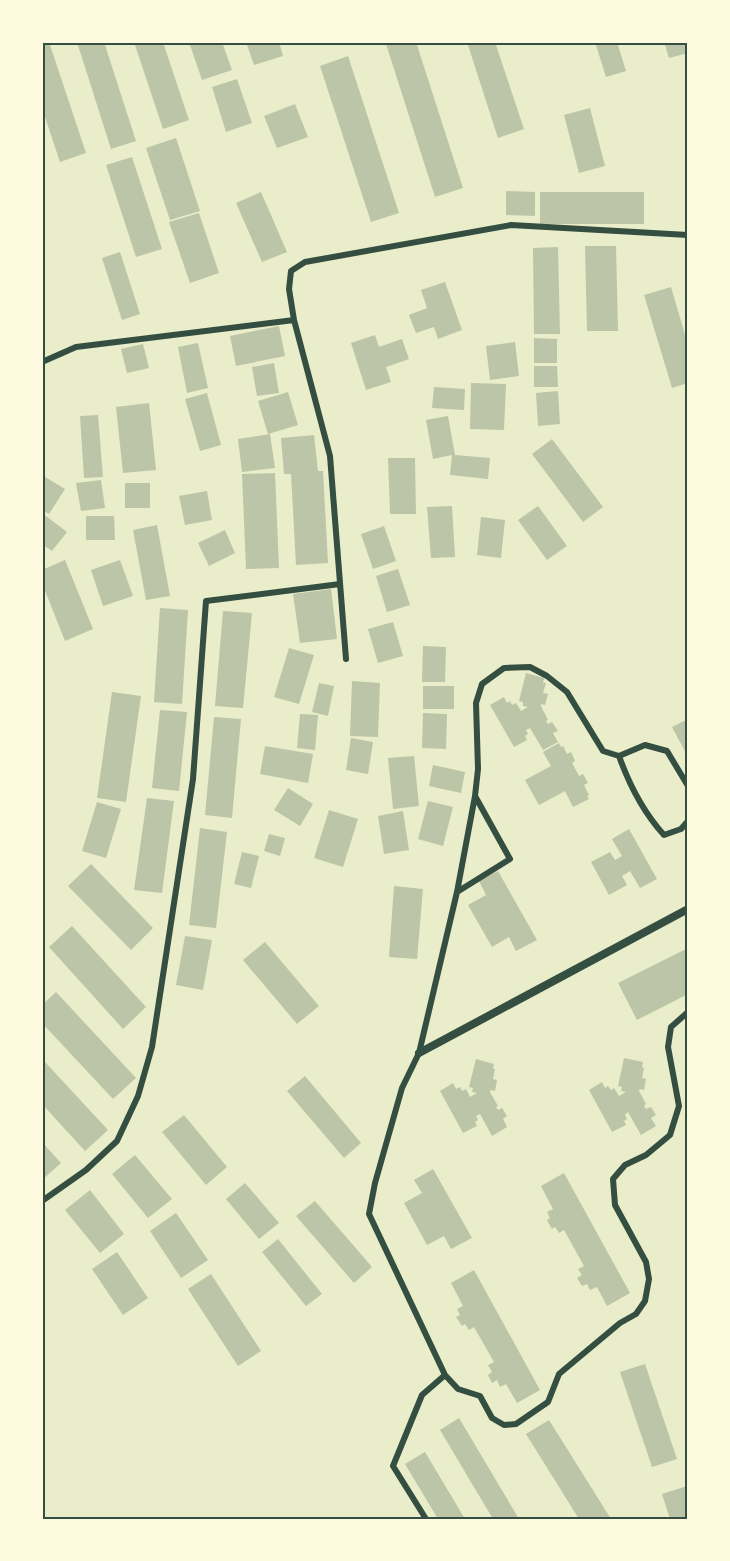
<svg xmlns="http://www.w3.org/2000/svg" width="730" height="1561" viewBox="0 0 730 1561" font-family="Figtree,sans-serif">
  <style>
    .building { fill: #bcc5a7 }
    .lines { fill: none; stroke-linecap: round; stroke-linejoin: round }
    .minor { stroke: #344e41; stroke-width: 6 }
    .tertiary { stroke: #344e41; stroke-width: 8 }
    .neatline { fill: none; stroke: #344e41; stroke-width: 2 }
  </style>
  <rect width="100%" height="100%" fill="#e9edc9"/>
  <path class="building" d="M42,42h7l37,111 -26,9 -18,-54z
    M77,42h27l32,99 -25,8z
    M134,42h29l26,78 -26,9z
    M189,42h33l10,28 -30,10z
    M246,42h33l4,14 -29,9z
    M392,42h24l47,146 -28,9 -49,-153z
    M467,42h28l29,87 -26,9z
    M595,42h22l9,29 -20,6z
    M664,42h24v11l-19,5z
    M348,56l51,157 -28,9 -51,-156z
    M237,79l15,44 -26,9 -14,-45z
    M295,104l13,33 -31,11 -13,-32z
    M590,108l15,58 -26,7 -15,-58z
    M176,138l24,73 -30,9 -24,-72z
    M132,157l30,92 -26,8 -30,-92z
    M506,191l29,1v24l-29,-1z
    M261,192l26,60 -25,10 -26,-59z
    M540,192h104v32h-104z
    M199,213l20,60 -29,10 -21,-61z
    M585,246h31l2,85h-31z
    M558,247l2,87h-26l-1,-86z
    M120,252l20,62 -18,6 -20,-62z
    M445,282l17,48 -24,9 -4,-12 -18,6 -7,-18 18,-7 -6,-18z
    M671,287l17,58v38l-16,5 -28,-93z
    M279,326l6,30 -49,10 -6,-30z
    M375,335l4,12 23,-8 7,20 -23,8 5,15 -25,8 -15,-47z
    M534,338l23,1v24h-23z
    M515,342l4,34 -29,4 -4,-34z
    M198,343l10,45 -21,5 -9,-46z
    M143,344l6,24 -22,5 -6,-24z
    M274,363l5,30 -22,3 -5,-29z
    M534,366h23l1,21h-24z
    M471,383l35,1 -2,46 -34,-1z
    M434,387l31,2 -1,21 -32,-2z
    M558,391l2,33 -22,2 -2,-33z
    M288,392l10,33 -30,9 -10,-33z
    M207,393l14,52 -21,6 -15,-52z
    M149,403l7,67 -33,3 -7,-66z
    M98,415l5,62 -19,1 -4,-62z
    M448,416l7,39 35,3 -2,21 -38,-4 2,-20 -19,4 -7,-39z
    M270,434l5,34 -33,4 -4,-33z
    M314,435l4,36h5l5,92 -32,2 -5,-91h-7l-3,-36z
    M552,439l51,68 -20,15 -51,-68z
    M388,458h27l1,56h-26z
    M275,473l4,95 -33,1 -4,-95z
    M42,475l23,14 -16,25 -7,-4z
    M101,480l4,28 -24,3 -5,-28z
    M125,483h25v25h-25z
    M207,491l5,29 -27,5 -6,-29z
    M452,506l3,51 -24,1 -4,-51z
    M538,506l29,40 -20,14 -29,-40z
    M42,513l25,19 -15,19 -10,-7z
    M86,516h28l1,24h-29z
    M481,517l24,3 -4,38 -24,-3z
    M157,525l13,71 -24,4 -13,-70z
    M384,526l12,35 -23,8 -12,-35z
    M225,530l10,23 -26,13 -11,-23z
    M65,560l28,69 -28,12 -23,-58v-13z
    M120,560l13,36 -30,10 -12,-36z
    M398,569l12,36 -23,7 -11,-36z
    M331,589l6,50 -37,4 -7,-49z
    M160,608l28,2 -6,94 -28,-2z
    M223,611l29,2 -9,95 -28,-2z
    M393,622l10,34 -25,7 -10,-34z
    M423,646l23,1 -1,35h-23z
    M289,648l25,7 -15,49 -25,-7z
    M526,673l18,5 -1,5h3l-3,10 5,1 -3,11 -4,-1v2l7,14 -2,1 2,3 4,-2 6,9 -5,2 5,9 -15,8 -13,-22 -4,2 2,4 -3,2 2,4 -13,7 -24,-42 14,-8 3,6 3,-2 2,4 4,-2 5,8 7,-4 -5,-1v-4l-4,-1z
    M352,681l28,2 -2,54 -28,-1z
    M319,683l15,3 -6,30 -16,-4z
    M423,686h31v23h-31z
    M112,692l29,4 -15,106 -29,-4z
    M160,710l27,2 -8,79 -27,-3z
    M423,713l24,1 -1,35 -24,-1z
    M300,714l18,1 -3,35 -18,-2z
    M214,717l27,2 -9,99 -27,-3z
    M688,719v38l-16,-30z
    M351,738l22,4 -5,32 -22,-4z
    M559,743l2,4 2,-1 4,8 4,-2 4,9 -3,2 7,13 4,-2 5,9 -4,2 5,10 -2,1 2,3 -16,8 -8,-16 -26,14 -14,-25 26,-14 -8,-14z
    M265,746l48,8 -5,29 -48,-9z
    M414,756l5,50 -26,3 -5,-51z
    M433,765l32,7 -4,21 -32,-7z
    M288,788l25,16 -13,22 -26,-16z
    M147,798l27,3 -12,92 -28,-3z
    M428,801l25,6 -10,39 -25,-7z
    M97,802l24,7 -15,49 -24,-7z
    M329,810l29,9 -15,48 -29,-9z
    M403,811l6,39 -25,4 -6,-38z
    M200,828l27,4 -11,96 -27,-3z
    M629,829l28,50 -17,9 -10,-17 -8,5 5,9 -18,10 -18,-33 19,-10 5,8 7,-4 -10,-17z
    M269,834l16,4 -5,18 -16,-5z
    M242,852l17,4 -8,32 -17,-4z
    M91,864l62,64 -22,22 -63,-64z
    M498,871l39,69 -21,11 -7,-14 -17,10 -24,-42 18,-10 -7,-14z
    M394,886l29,3 -6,70 -28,-2z
    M72,926l74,81 -23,22 -74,-82z
    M185,936l27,4 -9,50 -27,-5z
    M265,942l54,64 -22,18 -54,-64z
    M688,948v46l-51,26 -19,-37z
    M56,992l80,86 -23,21 -71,-76v-18z
    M624,1058l19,4 -1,5 2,1 -2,10 4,1 -2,11 -4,-1 -1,2 7,13 -2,2 2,3 5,-2 5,8 -5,3 5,8 -15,9 -13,-23 -3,3 2,4 -3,2 2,4 -14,7 -23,-42 13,-8 3,6 3,-2 3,4 3,-2 5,8 7,-4 -5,-1 1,-4 -4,-1z
    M476,1059l18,5 -1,5h2l-2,10 4,1 -2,11 -4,-1 -1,2 8,14 -2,1 2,3 4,-2 5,8 -4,3 4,8 -15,9 -12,-22 -4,2 2,4 -3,2 2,4 -14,7 -23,-42 13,-8 3,6 4,-2 2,4 4,-2 4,8 7,-4 -5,-1 1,-4 -4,-1z
    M45,1062l63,68 -23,21 -43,-47v-40z
    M305,1076l56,67 -17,15 -57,-67z
    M184,1115l43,52 -21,18 -44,-53z
    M42,1142l19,21 -19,17z
    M135,1155l37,44 -24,19 -36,-44z
    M433,1169l39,69 -21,11 -7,-13 -17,9 -23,-42 18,-10 -8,-13z
    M564,1173l66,120 -23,13 -10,-19 -7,3 -3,-6 -5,2 -5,-8 5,-3 -4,-6 6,-3 -20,-36 -5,3 -4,-6 -3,2 -5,-9 3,-2 -3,-6 6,-3 -12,-23z
    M245,1183l34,40 -20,16 -33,-40z
    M90,1190l34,44 -24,19 -35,-43z
    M315,1201l57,66 -18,16 -58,-67z
    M176,1213l32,47 -27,18 -31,-47z
    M278,1239l44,55 -16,12 -44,-54z
    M117,1252l31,46 -25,17 -31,-46z
    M474,1270l66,120 -23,13 -11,-19 -6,3 -3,-7 -5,3 -4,-8 4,-3 -4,-7 6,-3 -20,-35 -5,3 -4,-6 -3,2 -6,-9 4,-2 -3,-6 6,-3 -12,-23z
    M211,1274l50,77 -23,15 -50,-77z
    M645,1364l32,95 -25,8 -32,-95z
    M459,1418l60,101h-26l-53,-89z
    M549,1420l62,99h-32l-53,-85z
    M425,1452l40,67h-27l-33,-55z
    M687,1486l1,33h-18l-8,-25z"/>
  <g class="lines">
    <path class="minor" d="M294,320l36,136 16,203
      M42,362l34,-15 218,-27 -5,-31 2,-18 14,-9 206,-37 177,10
      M619,756c10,28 25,57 45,79l17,-6 7,-8
      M688,786l-21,-35 -22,-6 -26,11 -16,-5 -36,-59 -20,-16 -17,-9 -26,1 -22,16 -6,19 2,66 -3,27 35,63 -53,33 -38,161 -17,35 -27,95 -6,31 76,161 13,14 22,7 12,22 12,7 12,-1 32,-22 11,-28 61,-51 16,-9 9,-13 4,-22 -3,-17 -31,-57 -2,-26 12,-14 21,-10 24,-20 9,-29 -11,-59 3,-20 17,-15
      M457,892l18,-96
      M42,1201l44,-31 31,-29 21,-45 14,-49 41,-268 13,-178 134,-17
      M426,1519l-33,-53 29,-71 23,-20"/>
    <path class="tertiary" d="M419,1053l269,-144"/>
  </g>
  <rect width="730" height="1561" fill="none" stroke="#fefae0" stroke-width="87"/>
  <rect x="44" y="44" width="642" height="1474" class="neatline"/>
</svg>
